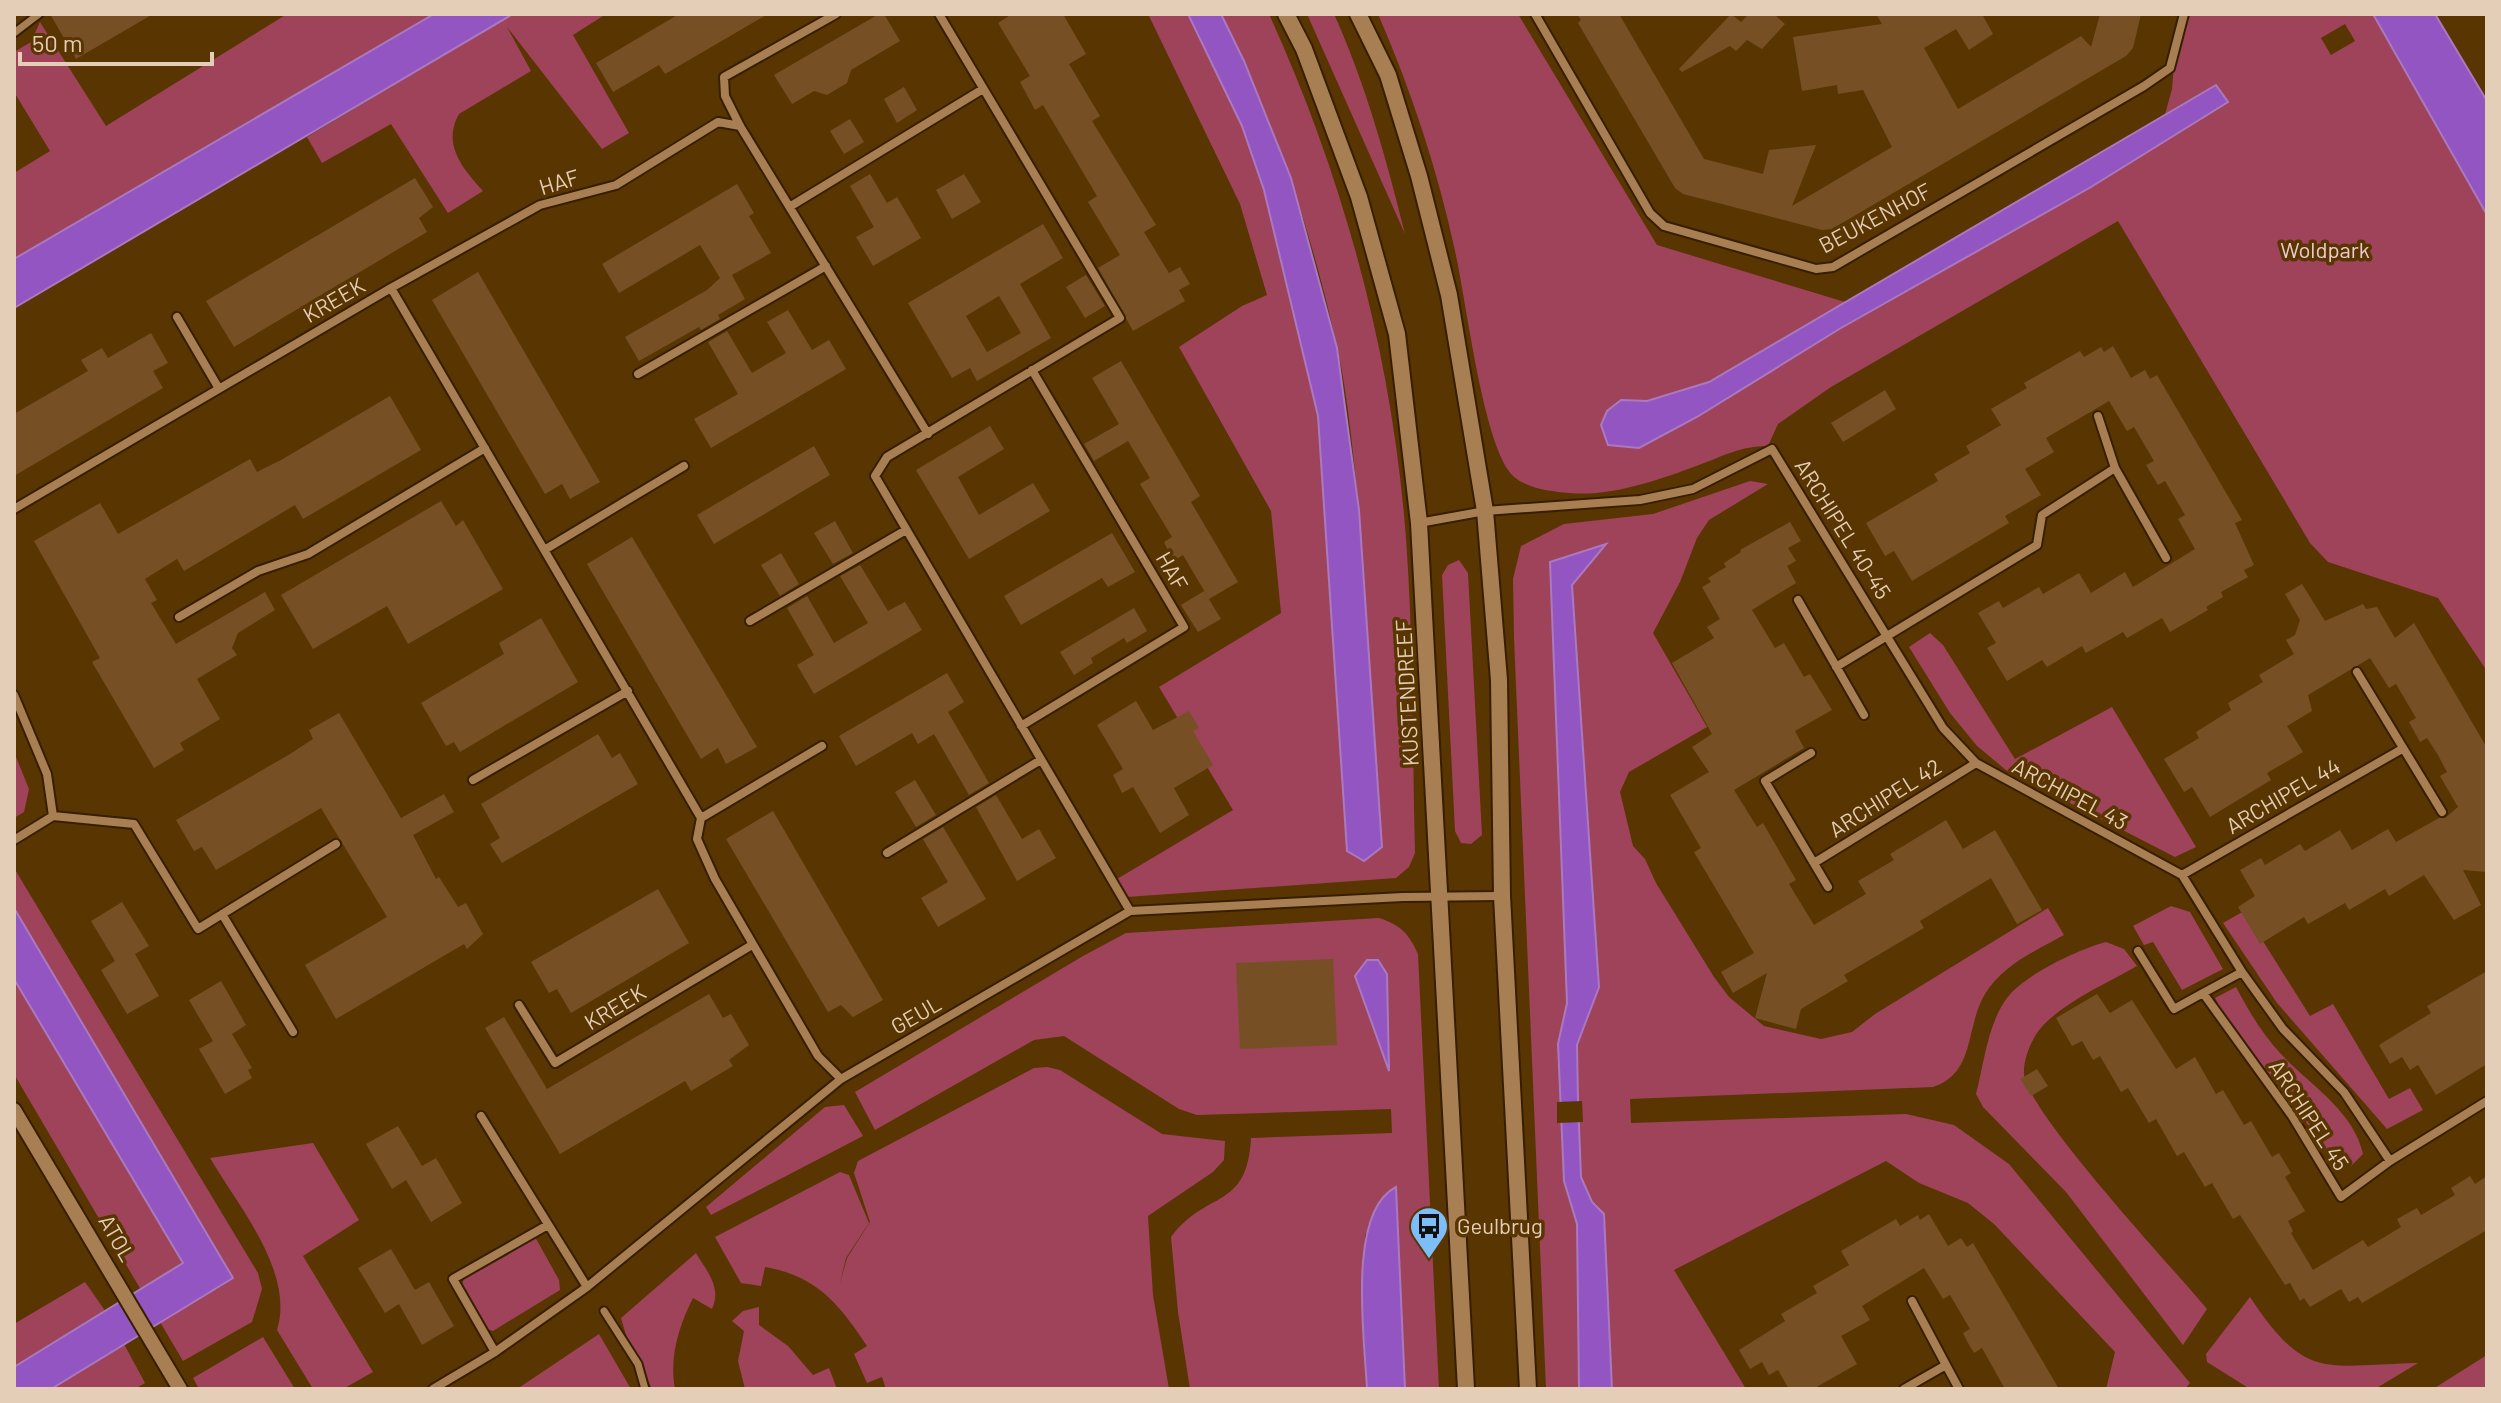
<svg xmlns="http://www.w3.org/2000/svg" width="2501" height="1403" viewBox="0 0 2501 1403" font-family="Barlow,sans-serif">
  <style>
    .green { fill: #9e4359; fill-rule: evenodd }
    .water { fill: #9255c2; stroke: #ab79bf; stroke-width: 2 }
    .pier { fill: #593502 }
    .building { fill: #765024; fill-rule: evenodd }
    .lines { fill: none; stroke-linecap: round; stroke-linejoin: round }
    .pedestrian-casing { stroke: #381e00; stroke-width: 11 }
    .minor-casing { stroke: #381e00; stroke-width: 12 }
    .tertiary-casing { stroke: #381e00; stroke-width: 18 }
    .secondary-casing { stroke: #381e00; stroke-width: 20 }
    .pedestrian { stroke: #a87f53; stroke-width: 7 }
    .minor { stroke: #a87f53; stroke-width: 8 }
    .tertiary { stroke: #a87f53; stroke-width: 14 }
    .secondary { stroke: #a87f53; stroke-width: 16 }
    .labels { text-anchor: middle; stroke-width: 7; stroke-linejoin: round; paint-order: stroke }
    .street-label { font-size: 22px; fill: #e4ceb7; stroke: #593502 }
    .park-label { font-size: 22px; fill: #edcacf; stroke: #593502 }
    .poi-label { font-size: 22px; fill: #e4ceb7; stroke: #593502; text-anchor: start }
  </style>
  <rect width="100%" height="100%" fill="#593502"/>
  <path class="green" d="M287,14h147l-420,245v-86l36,-22 -36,-59v-40l17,-10 9,-20 66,104z
    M513,14h93l-33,21 56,98 -27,16 -95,-122 24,44 -72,43c-17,30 3,54 24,77l-35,22 -57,-89 -69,39 -15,-26z
    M1148,14h40l54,112 22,64 54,226 41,94c-6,-54 -10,-110 -22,-163 -25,-115 -63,-228 -116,-333h48c72,158 119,327 135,500 10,112 8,226 11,339l-6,14 -13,11 -269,19 -10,-18 116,-69 -74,-123 122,-74 -10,-102 -92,-164 63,-41 25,-11 -27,-91z
    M1307,14h27c32,71 52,144 71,220z
    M1378,14h140l139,231 188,57 -136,80 -62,19h-26l-14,10 -6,15 7,19 89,-28 145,-89 249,-141 136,-85 -5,-8 -58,24 8,-29 6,-75h195l114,149v508l-49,-73 -110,-36 -18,-19 -192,-322 -287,166 -53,37 -10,22c-28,0 -44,10 -69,19 -40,15 -88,32 -130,28 -20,-2 -49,-5 -61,-23 -27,-42 -41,-165 -53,-219 -17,-80 -44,-161 -77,-237zM2345,24l10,17 -24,14 -10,-17z
    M1750,481l18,3 -59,36 -12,18 -17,44 -27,51 54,94 -78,45 -9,20 13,54 12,13 11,24 58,94 15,20 35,29 57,13 31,-7 23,-18 173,-106 16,27c-29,16 -61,30 -79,59 -20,33 -9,79 -52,93l-303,12 1,24 275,-9 48,11 55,39 181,219 -5,6h-79l9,-37 -121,-128 -26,-21 -49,-20 -33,-22 -212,109 72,119h-134l-8,-175 -12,-12 -11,-25 -3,-76 -1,-56 22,-58 -27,-402 32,-40 -54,17 17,442 -9,40 6,137 13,43 2,165h-33l-32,-751 -1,-59 8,-33 43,-22 89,-10z
    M1459,560l9,13 14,262 -11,9 -10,-1 -6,-12 -13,-256 6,-10z
    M1930,633l13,12 72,114 97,-52 84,140 -21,10 -169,-87 -29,-24 -27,-33 -41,-66z
    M14,752l15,37 -5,23 -10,6z
    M14,868l244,405 4,16 -10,33 -69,39 -23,-39 73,-44 -219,-370z
    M2171,906l19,6 33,57 -41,21 -29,-48 -9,3 -11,-19z
    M2244,911l66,105 23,-12 56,95 21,-11 13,22 -36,19 -110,-126 -54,-80z
    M1379,918c22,7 30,16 39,36l21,435h-34l-10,-202 -30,48 2,154h-177l-12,-77 -7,-75c36,-48 76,-26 80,-99l141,-5 -1,-24 -194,6 -18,-6 -115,-73 -30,4 -159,90 -20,-38 228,-136 43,-23z
    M2106,942l18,7 13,17c-31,18 -74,36 -97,63 -9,11 -17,31 -16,45 3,38 151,196 183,235l-24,36 -117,-153 -83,-85 -7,-13c8,-31 12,-71 31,-96 17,-23 72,-49 99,-56z
    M14,979l169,284 -42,27 -127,-216z
    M2236,987c13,24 26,47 45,67 28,30 73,57 82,100l-12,12 -20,-5 -36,-56 -65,-78 -15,-29z
    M1047,1067l13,3 102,64 63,7 -1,19 -11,12 -65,44 5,79 16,94h-283l-4,-12 -15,6 -13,-29 13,-8c-28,-42 -50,-70 -102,-79l-4,19 -20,-3 -26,-46 125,-65 9,3 20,48 -23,35 -6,25 7,-25 23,-36 -16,-49 4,-12 176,-93z
    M844,1105l19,31 -152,79 -5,-8 119,-100z
    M313,1143l46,77 -56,36 70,116 -30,17h-30l-36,-59c18,-58 -39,-124 -67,-172z
    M534,1235l25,45 1,10 -67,41 -6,-2 -25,-42 2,-10z
    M696,1253c11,19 26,34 16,56l-19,-11c-14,28 -24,59 -18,91h-23l-26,-54 -5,-17z
    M85,1282l21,30 -92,55v-43z
    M2250,1297c56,85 75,68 168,66l-43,26h-125l-43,-27 -1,-8z
    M759,1307v18l29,21 25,29 16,-7 8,21h-92l-7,-28 6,-30 -12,-10 11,-10z
    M599,1334l32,55h-114z
    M263,1337l32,52h-96l-6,-11z
    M124,1344l21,39 -10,6h-84z
    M2487,1355v34h-54z"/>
  <path class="water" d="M434,14h79l-499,294v-49z
    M1188,14h33l23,47 47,117 46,170 22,162 23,337 -18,14 -17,-10 -29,-435 -54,-226 -22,-64z
    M2373,14h62l52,87v114z
    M2216,85l12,17 -137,85 -250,141 -144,89 -58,31 -31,-3 -7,-20 6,-14 14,-11 26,1 62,-19z
    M1606,544l-34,41 27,402 -22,58 1,56 3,76 11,25 12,12 8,175h-33l-2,-165 -13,-43 -6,-137 9,-41 -17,-441z
    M14,908l219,370 -182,111h-37v-22l169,-104 -169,-284z
    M1367,960h11l9,14 2,97 -34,-95z
    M1396,1187l9,202h-38c-2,-47 -21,-177 29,-202z"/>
  <path class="pier" d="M1582,1101l1,21 -26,1v-21z"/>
  <path class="building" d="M50,14h103l-77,45z
    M679,14h89l-103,60 -6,-9 -46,27 -17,-29z
    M879,14h5l16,27 -49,29 -4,13 -20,12 -13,-4 -22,13 -18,-29z
    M1012,14h51l23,40 -17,10 31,52 -8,5 64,104 -12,7 25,41 11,-6 10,17 -11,6 6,11 -52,30 -35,-63 22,-13 -32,-53 9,-6 -54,-91 -8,5 -15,-28 10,-6 -32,-53z
    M1577,14h42l85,145 59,15 6,-24 47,-5 -24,61 100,-59 -29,-57 -25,4 -1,-9 -35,6 -9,-54 89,-13 -6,-10h106l11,20 -24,16 -13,-21 -32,19 34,61 123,-73 10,11 9,-33h41l-8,34 -7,8 -294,173 -10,1 -139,-36 -8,-6 -97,-165 3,-3z
    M1731,14l10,8 8,-8h25l11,10 -23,25 -15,-9 -11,11 -6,-5 -48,26 -3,-3z
    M904,87l13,23 -20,13 -13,-24z
    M850,119l14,23 -20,12 -14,-23z
    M870,174l17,29 10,-6 24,41 -48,28 -17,-29 18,-10 -24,-41z
    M964,174l17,28 -29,17 -16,-29z
    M415,178l18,29 -14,11 8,14 -193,115 -28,-46z
    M737,184l17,29 -5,3 22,37 -39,22 13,24 -27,16 2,4 -19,11 -2,-3 -60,34 -14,-24 82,-47 13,-12 -20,-33 -81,48 -17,-29z
    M1043,224l20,34 -43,26 31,54 -74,43 -7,-13 -18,10 -44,-75zM999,296l22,37 -34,19 -21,-36z
    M478,272l122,210 -30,17 -8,-15 -17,10 -113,-194z
    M1086,275l19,31 -20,12 -19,-31z
    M788,310l24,40 17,-10 17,29 -135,79 -17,-29 44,-25 -30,-52 19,-11 25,42 34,-20 -19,-31z
    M151,333l17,30 -15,8 10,17 -149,88v-62l74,-43 -7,-11 21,-12 6,10z
    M2113,346l18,32 14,-8 5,9 7,-4 85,145 -7,3 19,42 -10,5 4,7 -27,15 2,5 -17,10 2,3 -38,22 -8,-14 -35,20 -4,-6 -37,21 -4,-7 -35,21 -5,-7 -35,21 -20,-33 9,-5 -18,-30 21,-12 4,7 36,-21 4,7 36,-21 12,20 34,-21 8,15 62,-38 -17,-30 7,-4 -20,-34 -7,4 -12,-20 8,-4 -20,-34 -7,4 -18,-30 -63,37 8,14 -29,17 16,26 -36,21 4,7 -97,58 -18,-30 -9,5 -19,-33 72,-42 -4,-7 36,-21 -4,-7 35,-21 -10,-16 36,-21 -3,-5 56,-32 4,6 17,-10 3,5z
    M1121,361l79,135 -9,6 47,80 -29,17 -26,-44 -10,6 -9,-19 8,-5 -32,-53 10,-6 -22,-37 -34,20 -10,-17 35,-20 -27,-46z
    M1885,390l11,19 -53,33 -12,-19z
    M390,396l31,54 -118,69 -8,-14 -111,66 -7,-12 -32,20 12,21 -6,3 25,41 89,-52 10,18 -37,23 -6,15 5,7 -40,24 23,40 -40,24 4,7 -30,18 -62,-106 8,-4 -66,-117 66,-38 18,31 132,-75 7,13 24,-12z
    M990,426l14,23 -46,28 21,38 54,-32 17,28 -81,48 -53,-89z
    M814,446l16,29 -116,69 -17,-29z
    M441,501l15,25 7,-6 40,69 -95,55 -21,-38 -74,43 -32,-54z
    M835,521l18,32 -20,11 -19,-31z
    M1790,522l11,19 -13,7 8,13 -9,5 9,17 -44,27 23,38 9,-5 20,34 6,-3 22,36 -37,21 9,17 -70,42 23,37 6,-4 33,57 -7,4 25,41 52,-31 -8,-13 36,-21 -4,-6 56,-34 17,29 32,-19 47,80 -25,14 -26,-46 -71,43 4,7 -80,47 4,6 -47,28 -5,20 -41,-11 12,-45 -34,20 -12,-21 33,-19 -60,-101 7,-4 -31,-53 39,-23 -17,-25 20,-13 -40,-71 42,-25 -7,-11 13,-8 -18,-32 9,-5 -3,-4 18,-11 -2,-4 17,-11 -1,-2z
    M1112,533l23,39 -27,15 -6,-9 -81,47 -17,-29z
    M632,537l125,210 -31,17 -8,-16 -17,11 -114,-195z
    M781,553l18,31 -19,12 -19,-31z
    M860,565l28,46 17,-9 17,28 -108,64 -17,-29 17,-10 -27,-47 20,-12 27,47 34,-20 -28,-47z
    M2302,584l23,37 38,-17 3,5 11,-2 18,31 19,-15 73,125v124l-24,-2 18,35 -27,15 -30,-45 -35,21 -4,-7 -36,21 -4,-7 -37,21 -4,-7 -44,27 -22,-37 17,-11 -15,-26 21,-12 4,7 35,-21 5,7 35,-21 12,20 36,-21 8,13 43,-24h6l13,-11 -18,-31 7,-4 -9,-17 -11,-17 -7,4 -11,-20 7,-4 -20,-34 -7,4 -19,-30 -62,37 4,16 -25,15 16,26 -36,21 4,7 -61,37 -18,-30 -8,5 -20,-33 35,-21 -3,-6 35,-22 -3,-7 35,-21 -4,-7 35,-21 -8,-14 9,-5 5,-15 -15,-26z
    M1204,591l17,28 -23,13 -17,-27z
    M1134,608l13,23 -20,12 -3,-5 -33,20 2,5 -19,12 -14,-23z
    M541,618l37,64 -118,70 -6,-10 -8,4 -25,-43 83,-49 -5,-11z
    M947,673l17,29 -16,10 41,71 -20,12 -35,-61 -16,10 -6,-11 -56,33 -17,-30z
    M1136,701l17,29 36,-19 10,17 -6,3 20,34 -39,23 15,27 -29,18 -27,-46 -11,6 -9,-18 10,-6 -26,-44z
    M339,713l62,105 43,-24 10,18 -41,23 23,44 3,-2 19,30 8,-4 17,31 -16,15 -3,-5 -128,75 -31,-54 82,-48 -66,-109 -105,62 -14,-23 -8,4 -18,-31 114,-66 23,-15 -4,-9z
    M598,734l14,24 8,-5 18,31 -136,79 -12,-19 10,-6 -19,-34z
    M915,780l21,35 -20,12 -21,-35z
    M996,795l26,44 17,-10 17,29 -39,23 -41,-74z
    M773,811l110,189 -30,17 -12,-12 -13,7 -102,-173z
    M943,827l43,72 -48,28 -17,-29 27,-16 -25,-43z
    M658,889l31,54 -118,70 -14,-24 -8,4 -18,-31z
    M122,902l27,44 -14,8 24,42 -32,18 -26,-44 14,-9 -24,-40z
    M1333,959l4,86 -97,4 -4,-86z
    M2487,971v93l-51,31 -18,-30 -8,5 -8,-13 -12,7 -11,-19 52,-32 -4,-7z
    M221,981l25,44 -14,9 20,34 -4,2 4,8 -27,16 -26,-45 14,-8 -24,-41z
    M709,994l14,24 8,-4 18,31 -20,15 4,6 -42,25 -6,-10 -125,73 -75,-126 19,-11 43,72z
    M2097,994l13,19 22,-13 44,69 19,-12 21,37 7,-4 21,35 7,-4 21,36 7,-4 12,20 -6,4 20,34 -17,10 5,10 -2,2 22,37 50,-30 5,7 33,-20 -4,-8 20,-11 4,7 34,-20 -4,-7 19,-12 5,8 12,-8v54l-125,73 -4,-6 -9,5 -8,-13 -31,18 -6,-9 -4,3 -10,-18 -5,2 -45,-70 -7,4 -21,-36 -7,4 -21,-35 -7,4 -21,-37 -7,4 -21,-35 -7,4 -21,-36 -7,4 -11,-19 -10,5 -16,-28z
    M2037,1069l11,17 -17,10 -11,-17z
    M398,1126l24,40 14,-8 26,45 -31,19 -25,-42 -14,9 -26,-45z
    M1929,1214l19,32 13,-8 6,9 6,-4 86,146h-54l-23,-41 -8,5 -6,-10 -5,-10 7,-4 -20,-34 -7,4 -19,-31 -62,38 8,14 -29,16 16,28 -44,25h-24l-11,-19 -9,5 -7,-13 -12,7 -11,-19 46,-29 -4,-7 36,-21 -4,-7 36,-21 -8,-14 55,-32 4,7 18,-11 2,5z
    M391,1249l24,41 14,-8 25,44 -32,19 -23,-41 -14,9 -27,-45z"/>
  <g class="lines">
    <g class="pedestrian-casing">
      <path id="pedestrian" d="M14,33l25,-19
        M604,1311l34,53 7,25"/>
    </g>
    <g class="minor-casing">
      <path id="minor" d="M836,14l-112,63 1,19 15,30 188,308
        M939,14l181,304 -233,139 -12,19 255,435
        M1535,14l115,199 14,13 152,43 17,-2 311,-181 26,-18 14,-54
        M791,206l192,-117
        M391,288l149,-83 76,-20 102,-63 22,4
        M177,317l41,70
        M638,374l188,-108
        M2098,416l17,52 51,90
        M14,509l377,-221 310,530 -4,21 18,40 103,177 23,23
        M1419,523l66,-12 155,-11 53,-11 79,-40 171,279 33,35 206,112 60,97 41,57 61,63 46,69
        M546,549l138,-83
        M1798,600l66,115
        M179,617l79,-46 50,-17 177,-106
        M750,621l156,-91
        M1836,667l201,-122 5,-30 73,-47
        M2357,672l85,140
        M14,695l33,79 6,42
        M1021,726l163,-99 -152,-257
        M1811,753l-46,28 63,106
        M473,780l155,-89
        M701,818l121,-72
        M14,840l39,-24 81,8 64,105 138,-85
        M887,853l152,-92
        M1814,863l162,-100
        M2182,875l220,-126
        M222,914l71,118
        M2138,951l36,58 29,-16 89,123 49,81 49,-36 97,-60
        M2203,993l39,-21
        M519,1005l36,58 197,-118
        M481,1116l106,171
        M1912,1301l34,64
        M495,1352l-42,-73 93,-53
        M433,1389l62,-37 92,-65 254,-208 289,-168 273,-14 99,-1
        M1904,1389l42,-24 13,24"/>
    </g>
    <g class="tertiary-casing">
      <path id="tertiary" d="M14,1110l166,279"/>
    </g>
    <g class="secondary-casing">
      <path id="secondary" d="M1286,14l18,35 55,148 38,137 22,189 47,866
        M1358,14l30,61 31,101 30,119 36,216 14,169 3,216 26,493"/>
    </g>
    <use href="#pedestrian" class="pedestrian"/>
    <use href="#minor" class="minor"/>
    <use href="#tertiary" class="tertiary"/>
    <use href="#secondary" class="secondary"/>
  </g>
  <defs>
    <g id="bus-pin" transform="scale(2)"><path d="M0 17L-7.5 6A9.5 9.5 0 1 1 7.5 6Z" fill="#7dbef9" stroke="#593502"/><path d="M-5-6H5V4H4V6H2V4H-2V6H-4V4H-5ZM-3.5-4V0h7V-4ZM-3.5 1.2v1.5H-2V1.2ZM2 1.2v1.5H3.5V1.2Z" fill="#111"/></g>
  </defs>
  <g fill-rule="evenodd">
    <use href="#bus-pin" x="1429" y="1226"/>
  </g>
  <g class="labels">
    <g class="street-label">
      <text transform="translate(559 182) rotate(-17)" y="8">HAF</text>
      <text transform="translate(1875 218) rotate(-28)" y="8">BEUKENHOF</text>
      <text transform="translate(334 300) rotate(-30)" y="8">KREEK</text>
      <text transform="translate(1843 529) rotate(58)" y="8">ARCHIPEL 40-45</text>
      <text transform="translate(1172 571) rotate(60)" y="8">HAF</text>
      <text transform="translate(1407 693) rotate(-93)" y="8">KUSTENDREEF</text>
      <text transform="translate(2070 794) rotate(28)" y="8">ARCHIPEL 43</text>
      <text transform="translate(2283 796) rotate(-30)" y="8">ARCHIPEL 44</text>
      <text transform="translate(1885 798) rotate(-32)" y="8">ARCHIPEL 42</text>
      <text transform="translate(615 1007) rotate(-31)" y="8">KREEK</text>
      <text transform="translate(916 1015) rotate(-30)" y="8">GEUL</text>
      <text transform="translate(2309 1115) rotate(57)" y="8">ARCHIPEL 45</text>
      <text transform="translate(117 1238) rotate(60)" y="8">ATOL</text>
    </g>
    <g class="park-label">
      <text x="2325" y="258">Woldpark</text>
    </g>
    <g class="poi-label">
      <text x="1457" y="1234">Geulbrug</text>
    </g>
  </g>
  <rect width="2501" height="1403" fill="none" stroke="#e4ceb7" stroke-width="32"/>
  <path d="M20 52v12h192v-12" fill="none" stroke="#e4ceb7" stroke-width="4"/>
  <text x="32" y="52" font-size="24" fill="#e4ceb7" stroke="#593502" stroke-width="6" paint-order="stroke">50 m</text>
</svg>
